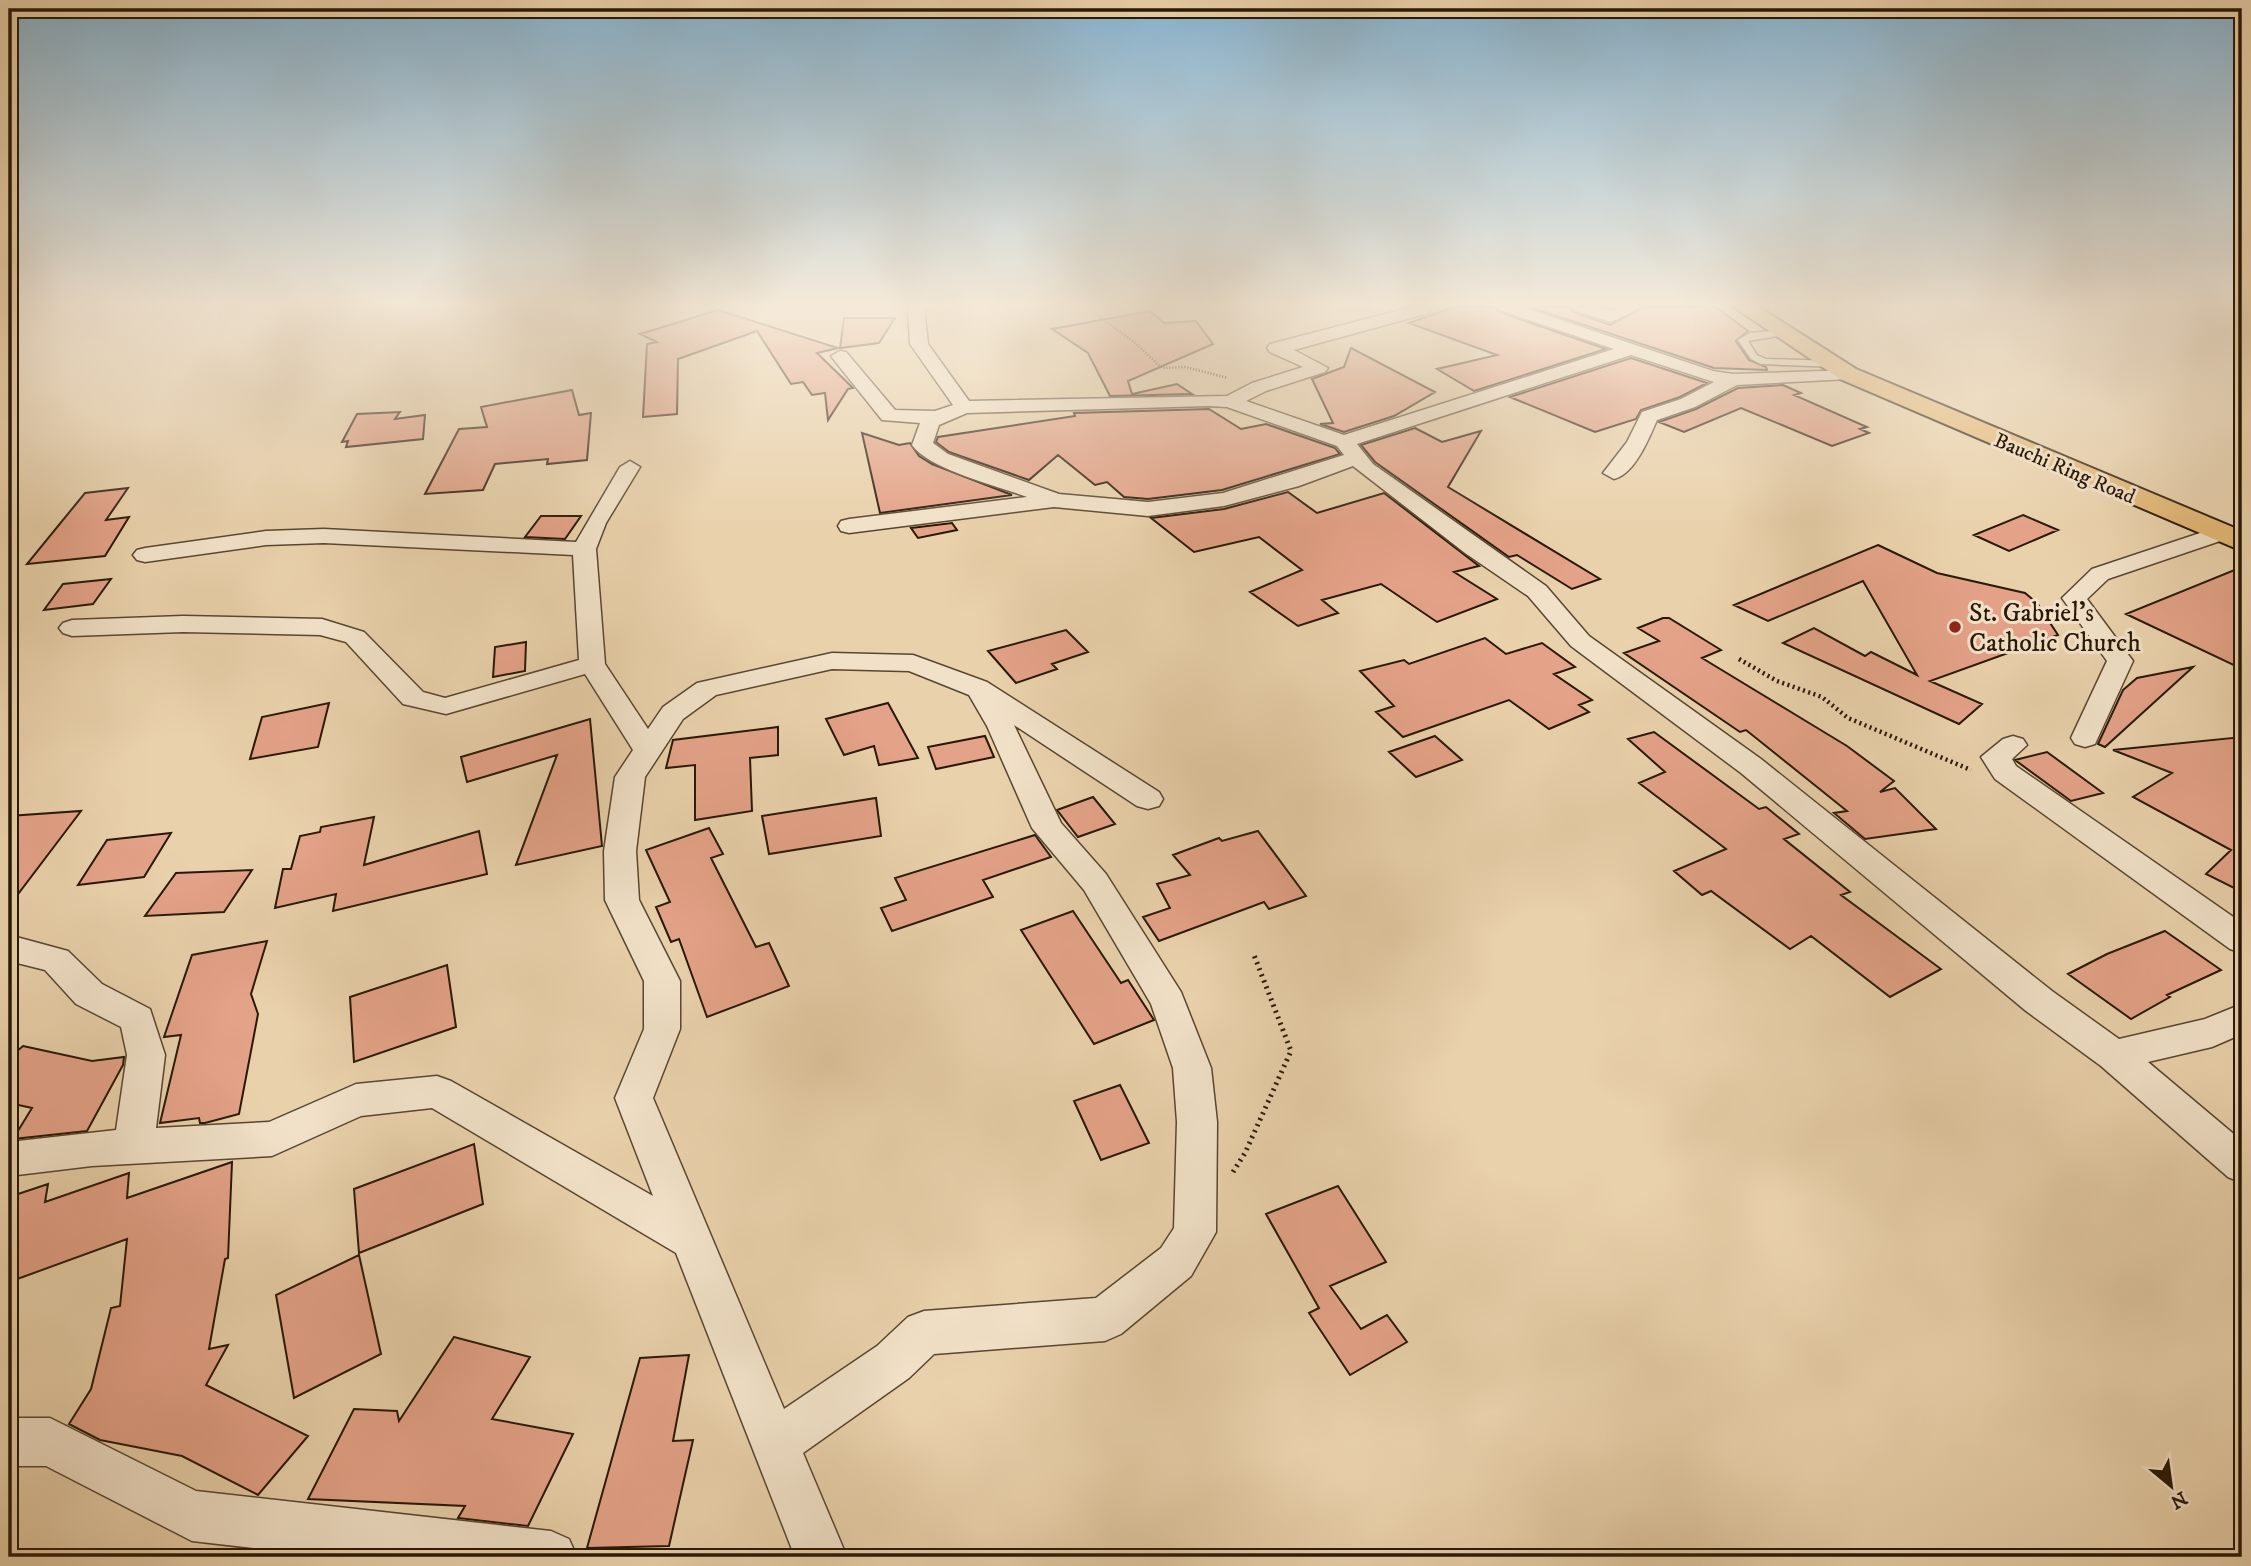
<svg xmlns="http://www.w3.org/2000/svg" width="2251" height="1566" viewBox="0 0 2251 1566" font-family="'IM FELL DW Pica',serif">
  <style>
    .building { fill: #e4a288; stroke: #291807; stroke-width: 2 }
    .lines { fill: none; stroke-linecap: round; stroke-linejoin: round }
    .service-casing { stroke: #594630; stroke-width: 3 }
    .minor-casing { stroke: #594630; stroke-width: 3 }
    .primary-casing { stroke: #291807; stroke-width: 4 }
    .path-far2 { stroke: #291807; stroke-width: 2.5; stroke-dasharray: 1 2; stroke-linecap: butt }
    .path-far1 { stroke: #291807; stroke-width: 4.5; stroke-dasharray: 2 3.5; stroke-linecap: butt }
    .path { stroke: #291807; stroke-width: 5; stroke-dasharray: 2 4.5; stroke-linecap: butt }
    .service { fill: #f1e1c8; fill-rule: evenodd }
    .minor { fill: #f1e1c8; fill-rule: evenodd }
    .primary { fill: #e4b876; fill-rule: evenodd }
    .poi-dot { fill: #8f2418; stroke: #f1e1c8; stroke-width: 2.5 }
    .labels { text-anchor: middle; stroke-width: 6; stroke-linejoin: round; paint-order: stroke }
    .far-street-label { font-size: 21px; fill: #291807; stroke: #f1e1c8 }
    .poi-label { font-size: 26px; fill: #291807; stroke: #f1e1c8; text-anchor: start }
  </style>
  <rect width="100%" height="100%" fill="#e9d1ab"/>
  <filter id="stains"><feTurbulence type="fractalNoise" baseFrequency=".00286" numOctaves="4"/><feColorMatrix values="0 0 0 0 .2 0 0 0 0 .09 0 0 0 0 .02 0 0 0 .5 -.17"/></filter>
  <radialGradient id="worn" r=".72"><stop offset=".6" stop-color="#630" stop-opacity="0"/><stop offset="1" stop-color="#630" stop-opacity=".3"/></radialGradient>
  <path class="building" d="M1454,307h41l4,5 107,37 -132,42 -37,-22 60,-14 -88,-32z
    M1530,307h39l4,5 37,13 34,-18h72l32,24 -12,10 13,19 17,7 1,3 -53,-2z
    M718,310l120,38 -21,5 36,35 -5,1 -20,31 -3,-27 -13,2 -9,-13 -12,2 -34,-53 -79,28 -1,55 -34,3 4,-73 10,-2 -17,-8z
    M1150,311l14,12 32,-2 17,23 -85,37 4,13 45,-10 15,10 -82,2 -22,-43 -36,-24z
    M844,318h51l-16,25 -39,5z
    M1351,348l84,44 -41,24 -50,16 -24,-8 13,-1 -21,-44 32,-12z
    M1631,358l76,25 -27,14 -39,13 -5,9 -41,13 -85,-35z
    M1783,385l18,8 -7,2 73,32 -7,2 9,4 -37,13 -91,-38 -57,24 -25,-10 37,-13 42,-21z
    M572,390l7,25 12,-2 -4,47 -40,4 1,-5 -53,5 -12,26 -58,4 34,-65 28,-2 -6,-20z
    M1209,409l32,20 25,-5 69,24 5,6 -118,36 -74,9 -24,-2 -17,-15 -12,3 -37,-30 -29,25 -80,-28 -13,-10 2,-5 137,-21 -1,-3z
    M400,412l-5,7 30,-4 -2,24 -77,8 2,-6 -6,1 15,-28z
    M1415,428l27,14 39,-11 -33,56 152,92 -28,10 -55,-34 -8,2 -134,-95 -14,-17z
    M862,433l37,12 11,-2 9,13 13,8 80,31 -132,18z
    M128,488l-22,32 23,-3 -24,39 -78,8 58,-71z
    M1288,492l29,21 67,-20 95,73 -25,6 43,27 -60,23 -56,-38 -59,16 16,13 -40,13 -48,-34 52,-22 -43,-33 -65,15 -43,-34 73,-9z
    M2023,515l35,15 -49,21 -35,-16z
    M541,516h40l-16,23 -40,-2z
    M952,523l5,7 -39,8 -7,-10z
    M1878,545l59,28 88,20 12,10 21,32 -128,46 52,23 -23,20 -176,-81 31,-15 51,28 6,-4 46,23 -54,-94 -95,40 -34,-16z
    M2242,567v102l-116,-55z
    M111,579l-18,25 -49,6 19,-26z
    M1663,618h6l52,32 -19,8 145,88 47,35 -14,11 15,-4 41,41 -71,10 -31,-26 13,-2 -101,-81 -6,2 -116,-79 35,-12 -21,-13z
    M1066,630l22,22 -36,12 5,5 -41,14 -28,-32z
    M1485,638l21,16 36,-11 33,24 -21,7 38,26 -13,5 10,7 -40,17 -40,-29 -106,37 -27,-25 18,-6 -34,-35 44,-11 5,4z
    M526,642l-1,29 -32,6 2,-30z
    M2193,667l-88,80 -7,-3 25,-54 14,-12z
    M329,703l-11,44 -68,12 12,-42z
    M888,703l30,55 -39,7 -5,-19 -30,9 -18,-36z
    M590,719l12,127 -86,19 41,-110 -90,27 -6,-25z
    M778,727v28l-28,3 2,53 -57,9v-55l-29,3 7,-28z
    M1654,732l105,77 7,-2 33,27 -15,5 66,53 -9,3 100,74 -51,28 -79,-61 -21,13 -79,-58 -9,4 -28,-24 52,-22 -87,-66 26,-11 -37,-33z
    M985,736l9,21 -58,12 -8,-22z
    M1435,736l27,24 -46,17 -27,-25z
    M2242,737v155l-36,-18 25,-24 -98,-53 39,-24 -59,-23z
    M2047,752l56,41 -32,8 -56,-41z
    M1093,797l22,27 -37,13 -21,-27z
    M876,798l5,38 -112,18 -7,-38z
    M81,811l-72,95v-90z
    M374,817l-10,48 115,-34 8,43 -154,37 3,-17 -61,14 8,-39h8l9,-33 20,-4 1,-5z
    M709,828l14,26 -12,4 45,89 13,-4 20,43 -82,31 -28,-78 -8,3 -15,-35 14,-5 -24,-52z
    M1258,831l48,65 -37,13 -5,-7 -105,39 -16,-24 27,-9 -13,-24 33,-9 -17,-20 46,-17 3,3z
    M171,833l-27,44 -66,8 29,-45z
    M1035,835l16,22 -68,23 10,17 -101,34 -11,-23 25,-8 -11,-22z
    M252,870l-28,42 -79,4 31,-43z
    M1073,911l48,72 7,-3 26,40 -60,24 -73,-114z
    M2165,931l56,39 -54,25 3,2 -39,22 -63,-45 39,-20z
    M267,941l-16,53 7,20 -19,100 -34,9h-5l-1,-5 -39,5 21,-88 -17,2 28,-82z
    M447,965l9,62 -102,35 -4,-65z
    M23,1046l69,15 32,-4 -1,8 -36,66 -74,8 19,-31 -23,-5v-45z
    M1120,1085l29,58 -48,17 -27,-59z
    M474,1144l9,60 -124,49 -5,-64z
    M232,1162l-4,96 -3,1 -16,90 19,-4 -22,40 102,51 -50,59 -76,-39 -82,-16 -31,-16 22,-35 20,-81 9,-2 7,-67 -118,43v-85l39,-13 -3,18 84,-29 -2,25z
    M1338,1186l48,76 -56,24 31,43 26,-14 20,27 -57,33 -41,-62 10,-5 -53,-94z
    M359,1255l22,99 -87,44 -18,-103z
    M454,1337l76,20 -38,62 81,15 -45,92 -70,-8 7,-12 -157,-7 46,-90 43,2 2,10z
    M689,1355l-16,86 20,-1 -24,106 -82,2 53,-190z"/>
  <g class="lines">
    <g class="service-casing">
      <path id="service" d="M1781,330l3,1v4l-36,6 9,14 9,4 70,2 5,3 -5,3 -75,-3 -10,-5 -13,-19 12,-7z"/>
    </g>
    <g class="minor-casing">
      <path id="minor" d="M908,307h16l4,37 41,57 258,-5 25,-13 51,-16 -33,-15 -3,-4 3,-4 142,-37h18l-1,6 -135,37 34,18 -3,4 -59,19 -20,10 98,34 270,-86 -114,-39 -2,-3h24l191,64 20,3 121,-4 3,4 -3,4 -6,1 -111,6 -42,22 -38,13c-8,18 -22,54 -43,59l-11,-6 24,-31 15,-30 39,-13 33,-17 -83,-27 -274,89 16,20 173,122 43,50 172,123 291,232 67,48 86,-20 37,-15v30l-30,13 -64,15 94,79v42l-14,-6 -127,-111 -75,-55 -285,-238 -170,-127 -43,-50 -63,-43 -112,-87 -54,20 -75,20 -76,10 -94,-9 -205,26 -8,-2 -3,-5 3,-5 8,-2 178,-22c-29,-11 -97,-27 -115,-52l8,-22 -38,-3 -51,-64 9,-5 6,1 49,58 40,1 18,-6 -43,-61zM1209,406l18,1 110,39 7,9 -121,38 -75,9 -89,-8 -111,-40 -15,-11 6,-18 28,-12z
        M1572,307h25l13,4 10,-4h22l-31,15 -37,-12z
        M630,461l10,6 -34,56 -10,26 9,115 43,65 15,-22 34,-24 135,-30 81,2 74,27 172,110 4,7 -4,7 -11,3 -11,-3 -123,-81 47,98 45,51 75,118 30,76 6,54 -1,110 -25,44 -70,58 -16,7 -171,13 -25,24 -106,75 44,104h-52l-119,-304 -244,-145 -71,8 -89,40 -180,10 -83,10v-34l107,-12 11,-75 -6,-28 -45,-23 -31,-34 -36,-9v-26l59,16 34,33 48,25 15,46 -9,73 113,-6 87,-38 81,-8 14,5 202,115 -38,-98 29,-69v-48l-39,-81 -1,-49 11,-74 18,-27 -48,-76 -139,40 -43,-10 -57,-62 -26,-7 -137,-3 -111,4 -9,-3 -4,-5 4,-5 9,-3 111,-4 139,3 42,13 59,60 22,6 134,-38 -6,-105 -249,-12 -58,2 -121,17 -8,-2 -4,-5 4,-5 8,-2 121,-17 58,-2 252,13 44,-75zM832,669l77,2 60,24 18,31 45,102 52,62 67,114 22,64 4,54 -3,106 -13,20 -65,50 -172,13 -16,6 -31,29 -93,63 -131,-311 27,-69v-48l-41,-81 -3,-49 9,-74 38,-58 33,-24z
        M2221,526l8,2 3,5 -3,5 -121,41 -21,20 46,62 -38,83 -10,3 -10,-3 -4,-6 36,-77 -45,-63 30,-29z
        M2013,736l10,3 4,6 -15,14 4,7 226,157v30l-12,-4 -235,-170 -14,-22 22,-18z
        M9,1418h41l146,73 355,40 18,8 8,18h-246l-139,-16 -146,-75h-37z"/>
    </g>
    <g class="primary-casing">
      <path id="primary" d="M1734,307h25l97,62 386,162v20l-402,-172z"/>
    </g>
    <path class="path-far2" d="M1086,307l48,35 28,26 23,-1 43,11"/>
    <path class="path-far1" d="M1739,659l38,22 45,16 26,21 123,52"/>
    <path class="path" d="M1233,1172l12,-19 46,-102 -37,-96"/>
    <use href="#service" class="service"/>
    <use href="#minor" class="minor"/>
    <use href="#primary" class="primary"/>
  </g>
  <linearGradient id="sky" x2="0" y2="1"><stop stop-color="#88b5d2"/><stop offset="0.58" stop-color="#f5ead9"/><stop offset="1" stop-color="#f5ead9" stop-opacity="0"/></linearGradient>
  <rect width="2251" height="526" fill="url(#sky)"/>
  <circle class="poi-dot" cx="1955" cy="627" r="7"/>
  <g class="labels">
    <g class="far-street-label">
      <text transform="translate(2065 468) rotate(23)" y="7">Bauchi Ring Road</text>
    </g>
    <g class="poi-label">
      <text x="1969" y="621">St. Gabriel's<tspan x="1969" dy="30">Catholic Church</tspan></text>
    </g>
  </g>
  <rect width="2251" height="1566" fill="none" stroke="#e9d1ab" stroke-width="35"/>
  <rect x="10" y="10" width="2230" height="1545" fill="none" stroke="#291807" stroke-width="3.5"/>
  <rect x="18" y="18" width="2216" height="1531" fill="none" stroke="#291807" stroke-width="2"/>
  <g transform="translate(2171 1486) rotate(151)" stroke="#f1e1c8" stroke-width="5" paint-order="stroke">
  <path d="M0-5L12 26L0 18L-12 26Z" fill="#291807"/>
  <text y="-10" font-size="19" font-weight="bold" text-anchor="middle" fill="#291807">N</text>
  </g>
  <rect width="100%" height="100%" filter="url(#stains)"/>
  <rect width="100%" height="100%" fill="url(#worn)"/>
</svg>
